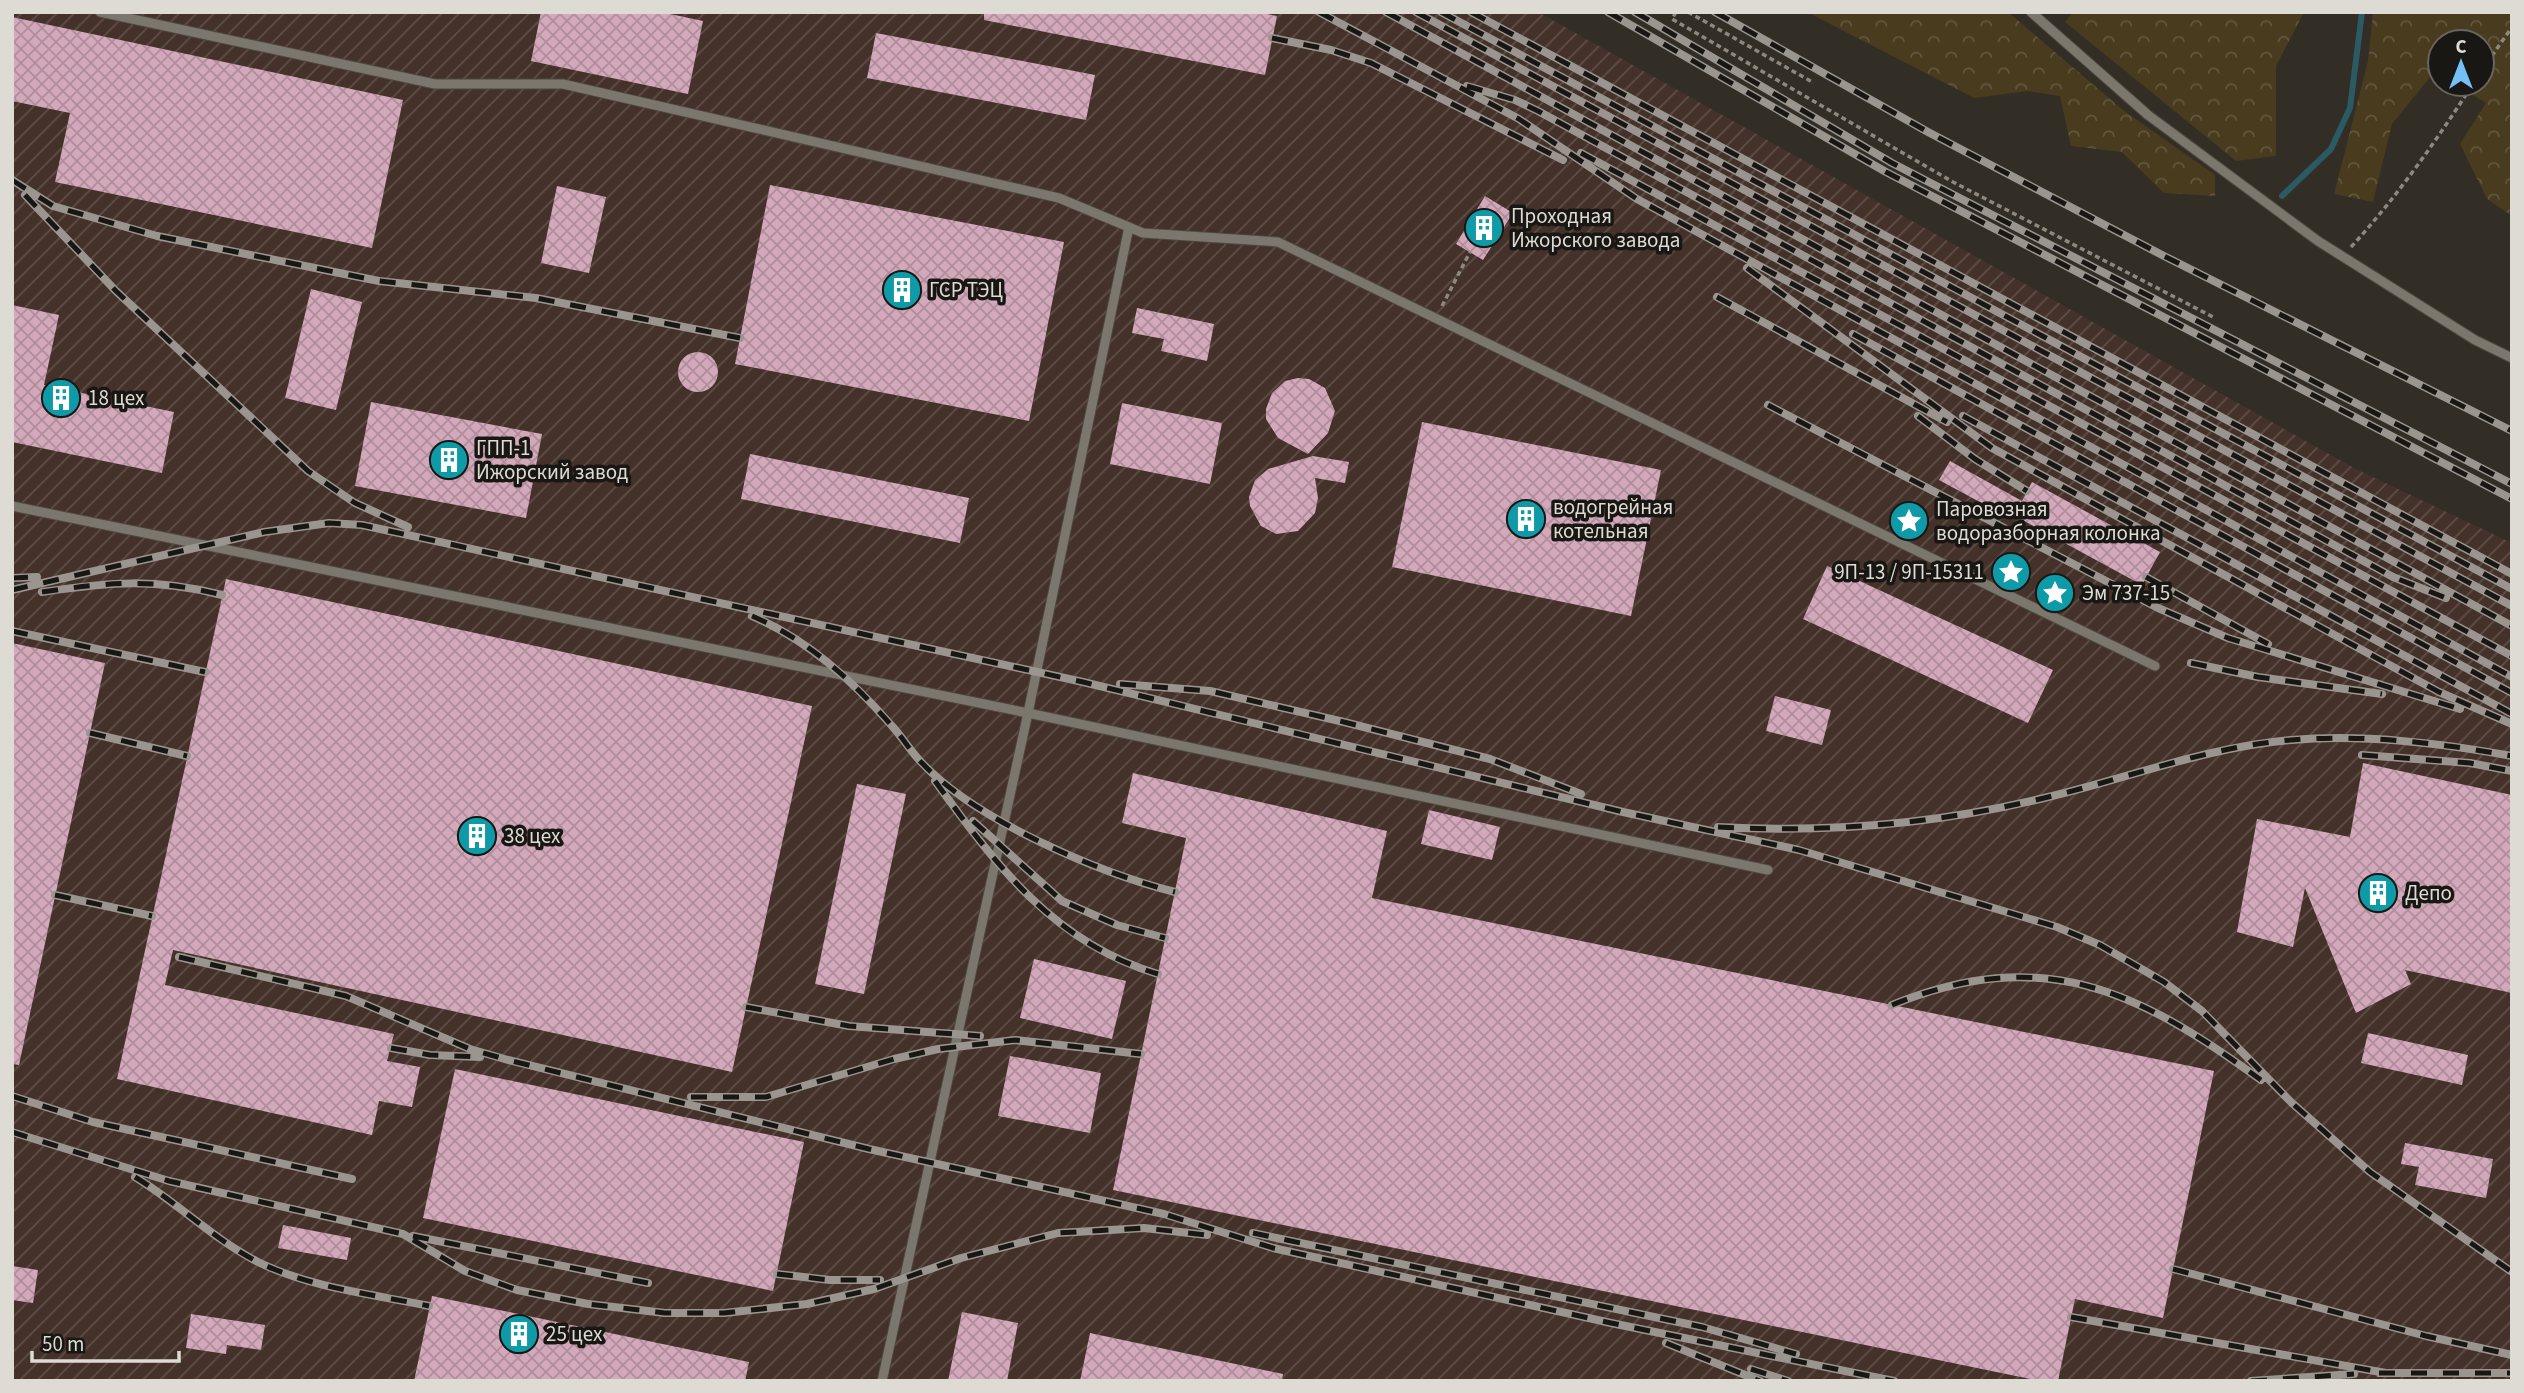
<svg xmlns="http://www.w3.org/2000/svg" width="2524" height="1393" viewBox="0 0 2524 1393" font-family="'Source Sans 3',sans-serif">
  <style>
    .industrial { fill: url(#industrial-furrows) }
    .forest { fill: url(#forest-crowns) }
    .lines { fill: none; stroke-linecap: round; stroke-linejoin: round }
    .stream { stroke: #2a5b64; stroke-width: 6 }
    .building { fill: url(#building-cross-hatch) }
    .lane-casing { stroke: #4d4942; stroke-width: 11 }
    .path { stroke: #8c8881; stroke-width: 3.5; stroke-dasharray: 5 3.5; stroke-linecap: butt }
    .lane { stroke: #7c776d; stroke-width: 9 }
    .rail-casing { stroke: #9a968f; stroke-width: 8 }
    .rail { stroke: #191713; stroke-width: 5; stroke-dasharray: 16; stroke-linecap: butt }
    .labels { text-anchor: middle; stroke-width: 7; stroke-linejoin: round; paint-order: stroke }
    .poi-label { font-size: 21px; fill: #dedbd5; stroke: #191713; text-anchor: start }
  </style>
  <defs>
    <pattern id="industrial-furrows" width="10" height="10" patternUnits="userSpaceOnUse" patternTransform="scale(1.75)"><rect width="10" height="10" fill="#44312a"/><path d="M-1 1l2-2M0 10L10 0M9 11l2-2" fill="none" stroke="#5f4e48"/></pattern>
    <pattern id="forest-crowns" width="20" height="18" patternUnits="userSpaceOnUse" patternTransform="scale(1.75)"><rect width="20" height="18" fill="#483b1e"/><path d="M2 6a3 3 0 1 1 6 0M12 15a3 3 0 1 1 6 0" fill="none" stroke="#62573e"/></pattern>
    <pattern id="building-cross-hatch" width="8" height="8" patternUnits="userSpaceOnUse" patternTransform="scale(1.75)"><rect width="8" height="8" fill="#d3a8ba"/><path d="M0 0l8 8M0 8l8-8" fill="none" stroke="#af8e9c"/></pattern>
  </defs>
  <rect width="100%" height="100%" fill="#322e25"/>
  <path class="industrial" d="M12,12h1526l818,457 156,74v838h-2500z"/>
  <path class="forest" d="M1807,12h201l115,98 92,65v21l-51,-3 -42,-41 -51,-6 -11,-50 -32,-5 -54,7z
    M2073,12h231l-28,54v90l-40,5 -171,-139z
    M2373,12h139v204l-25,-17 -27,-55 26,-41 -30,-19h26v-42h-42v32l-5,-3 -43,53 -19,78 -39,-8 34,-133z"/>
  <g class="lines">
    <path class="stream" d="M2282,196l49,-47 19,-41 12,-96"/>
  </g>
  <path class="building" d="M541,12h120l42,9 -15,73 -157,-33z
    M984,12h273l20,4 -12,59 -281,-55z
    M12,17l391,83 -31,148 -317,-66 15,-69 -58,-12z
    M876,33l219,42 -9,45 -219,-42z
    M770,185l294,57 -35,179 -294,-57z
    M557,186l49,11 -17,76 -48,-10z
    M1485,196l28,17 -30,47 -27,-16z
    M311,289l51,13 -26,108 -51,-12z
    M12,305l47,10 -15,70 130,27 -12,61 -150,-31z
    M1137,308l77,16 -7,37 -46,-10 3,-12 -32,-6z
    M678 372a20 20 0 1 1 40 0a20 20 0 1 1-40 0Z
    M1298,378l11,1 16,9 10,23 -7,22 -20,21 -30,-16 -12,-19v-10l6,-16 13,-12z
    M371,402l171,32 -16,84 -171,-32z
    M1122,403l100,20 -12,61 -100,-20z
    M1422,422l239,48 -30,146 -239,-49z
    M750,454l219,44 -9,45 -219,-44z
    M1313,456l36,6 -4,21 -30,-5 3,20 -3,15 -17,18 -22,3 -15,-8 -11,-20 -1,-9 6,-17 13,-11z
    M1950,461l72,40 10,-19 128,70 -18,33 -151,-82 -2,4 -50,-27z
    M1827,566l226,104 -25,53 -225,-104z
    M226,579l586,127 -80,366 -559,-122 -8,35 229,49 -7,27 33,6 -8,40 -33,-6 -7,34 -255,-56z
    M12,643l93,20 -86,402 -7,-1z
    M1775,696l56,14 -9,35 -56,-14z
    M2363,763l149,32v198l-107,-23 6,14 -55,29 -51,-125 -12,59 -56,-15 20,-113 93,18z
    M1133,773l254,58 -15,67 842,173 -51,247 -88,-19 -17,82h-18l-927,-191 73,-352 -64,-15z
    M857,784l49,10 -42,200 -49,-10z
    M1429,810l71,17 -8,33 -71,-16z
    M1034,959l92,22 -14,58 -92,-21z
    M2368,1033l100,22 -6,30 -101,-22z
    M1010,1056l91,17 -11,60 -92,-17z
    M455,1069l349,73 -31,149 -350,-73z
    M2405,1143l88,16 -7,39 -71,-13 4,-18 -18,-3z
    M283,1225l68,13 -4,22 -69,-12z
    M12,1266l26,4 -5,33 -21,-3z
    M432,1296l317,66 -4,19h-331z
    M962,1312l56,11 -11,58h-59z
    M191,1314l74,11 -4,25 -34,-5 -1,9 -40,-6z
    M1090,1333l193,41 -1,7h-202z"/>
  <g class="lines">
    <g class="lane-casing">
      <path id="lane" d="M100,12l335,72h128l496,114 84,35 135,9 877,424
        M2031,12l117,103 170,126 157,99 37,18
        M12,506l1016,207 740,157
        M882,1381l146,-668 101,-486"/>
    </g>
    <path class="path" d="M1676,12l-4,7 281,163 260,135
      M1688,12l126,71
      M2482,70l30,-43
      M2351,247c46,-50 85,-106 122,-163
      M1442,306l28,-54"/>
    <use href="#lane" class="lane"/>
    <g class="rail-casing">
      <path id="rail" d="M1319,12l200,107 118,80 875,478
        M1386,12l1126,614
        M1416,12l1096,594
        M1441,12l1071,577
        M1471,12l1041,562
        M1608,12l278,160 626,327
        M1635,12l257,151 620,321
        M1715,12l213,120 236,124 348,175
        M1272,38l59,12 40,13 192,97
        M1467,86l48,14 23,11 855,466 53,21
        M1581,153l931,503
        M12,180l41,26 104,30 222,45 157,17 204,40
        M25,195l91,96 192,180 47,32 53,24
        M1747,268l245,180 447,244 73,32
        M1717,297l230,125
        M1853,334l659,359
        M1768,405l390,203 70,30 232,71
        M1918,416l57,43 52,32
        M1963,416l549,298
        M2146,577l122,67
        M12,578l25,-1
        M12,590l252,-58 65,-9 33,2 721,157 540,130 176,38 258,77 43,18 64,37 38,29 90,92 78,69 142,100
        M42,592c68,-10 113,-14 180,3
        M752,616c56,24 100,64 140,110 11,12 19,26 30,37 55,58 177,110 253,129
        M12,631l193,41
        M2191,663l67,14 124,17
        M1120,684l90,7 134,31 146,37 91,35
        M90,733l97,23
        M2362,755l108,8 42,8
        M935,781c61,84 119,162 223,193
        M973,821l89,80 55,24 48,13
        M1718,827c110,6 219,-3 326,-29 82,-19 162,-51 247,-58 73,-6 148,3 221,16
        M55,895l97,21
        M179,957l167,39 124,53 38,11 361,89 295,65 109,34 338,75 283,58
        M1892,1005c151,-61 245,-15 369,75
        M746,1007l103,19 131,10
        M391,1048l39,7 50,2
        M12,1096l81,26 259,57
        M691,1097h75l128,-38 44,-10 77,-9 126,14
        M12,1132l157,49 234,53 62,37 52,19 71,14 77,9h59l83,-9 67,-15 87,-31 97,-25 86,-5 63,7
        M135,1177c43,26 78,62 123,85 53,26 114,32 171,44
        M1253,1233l449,94 94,27
        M413,1236l235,47
        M2173,1269l253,67 86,19
        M777,1274l53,6h50
        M2071,1317l315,56
        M1666,1343l94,38
        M1751,1369l37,12
        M2379,1373h133
        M2251,1381l103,-7"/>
    </g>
    <use href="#rail" class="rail"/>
  </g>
  <defs>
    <g id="building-disc" transform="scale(2.0125)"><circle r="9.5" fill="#0f9aa8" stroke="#191713"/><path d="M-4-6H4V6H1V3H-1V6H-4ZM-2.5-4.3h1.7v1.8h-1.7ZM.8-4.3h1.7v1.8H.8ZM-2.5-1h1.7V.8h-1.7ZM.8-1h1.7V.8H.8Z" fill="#fff"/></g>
    <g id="sight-disc" transform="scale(2.0125)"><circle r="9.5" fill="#0f9aa8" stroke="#191713"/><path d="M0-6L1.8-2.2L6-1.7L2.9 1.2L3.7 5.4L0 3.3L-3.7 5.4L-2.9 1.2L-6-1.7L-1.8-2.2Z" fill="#fff"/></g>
  </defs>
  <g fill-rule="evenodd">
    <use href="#building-disc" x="1484" y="228"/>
    <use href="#building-disc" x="902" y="290"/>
    <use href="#building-disc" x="61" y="398"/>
    <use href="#building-disc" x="449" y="460"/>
    <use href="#building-disc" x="1526" y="519"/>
    <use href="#sight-disc" x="1909" y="521"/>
    <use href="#sight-disc" x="2011" y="572"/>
    <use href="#sight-disc" x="2055" y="593"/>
    <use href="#building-disc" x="477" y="836"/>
    <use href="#building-disc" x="2378" y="893"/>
    <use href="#building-disc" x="519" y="1334"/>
  </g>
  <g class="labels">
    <g class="poi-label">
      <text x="1511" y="223">Проходная<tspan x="1511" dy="24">Ижорского завода</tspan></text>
      <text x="929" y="297">ГСР ТЭЦ</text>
      <text x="88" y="405">18 цех</text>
      <text x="476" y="455">ГПП-1<tspan x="476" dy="24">Ижорский завод</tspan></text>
      <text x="1553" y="514">водогрейная<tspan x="1553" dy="24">котельная</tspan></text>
      <text x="1936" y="516">Паровозная<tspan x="1936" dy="24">водоразборная колонка</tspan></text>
      <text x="1984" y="579" text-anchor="end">9П-13 / 9П-15311</text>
      <text x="2082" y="600">Эм 737-15</text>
      <text x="504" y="843">38 цех</text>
      <text x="2405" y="900">Депо</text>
      <text x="546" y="1341">25 цех</text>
    </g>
  </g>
  <rect width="2524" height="1393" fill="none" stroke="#dedbd5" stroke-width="28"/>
  <g transform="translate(2461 63)"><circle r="33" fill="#191713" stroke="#686561" stroke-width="2"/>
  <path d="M0-5L12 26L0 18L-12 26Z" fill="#74c0f6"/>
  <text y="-10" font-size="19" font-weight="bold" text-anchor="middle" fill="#dedbd5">С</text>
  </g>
  <path d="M32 1351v10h147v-10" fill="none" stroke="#dedbd5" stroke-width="3.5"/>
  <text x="42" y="1351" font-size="21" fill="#dedbd5" stroke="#191713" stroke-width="5" paint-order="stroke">50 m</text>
</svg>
